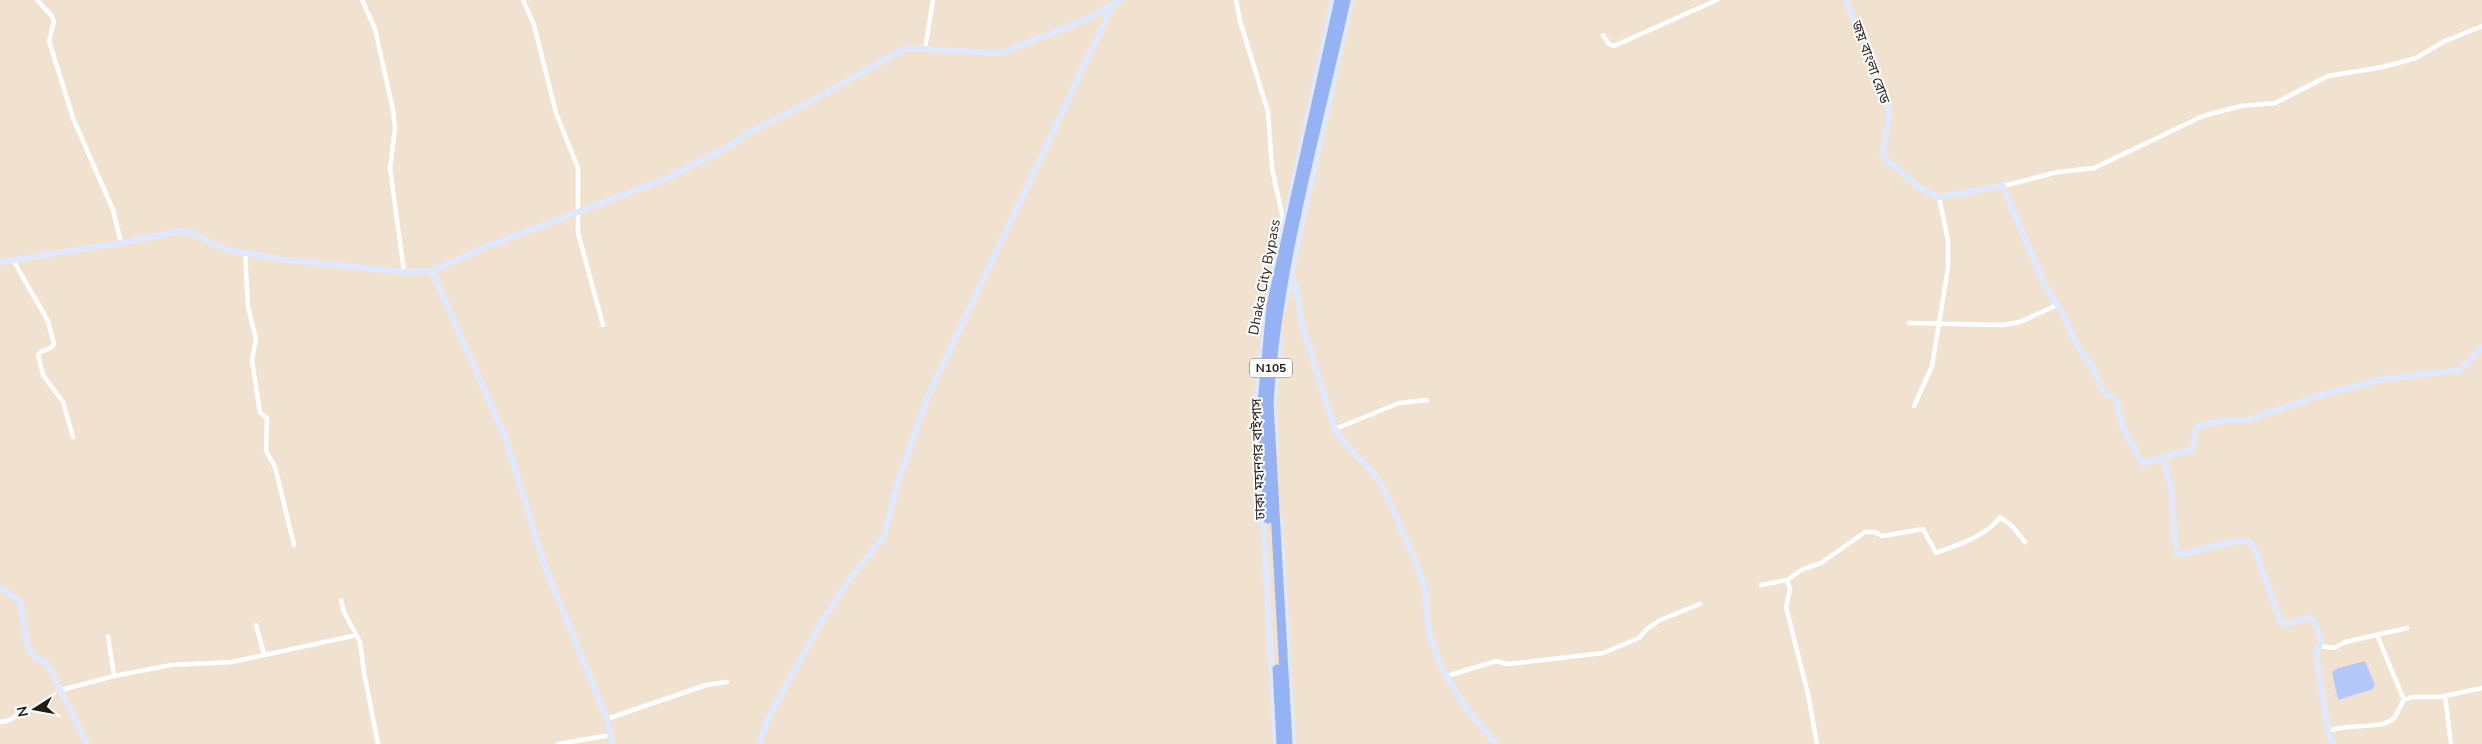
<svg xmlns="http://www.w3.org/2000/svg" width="2482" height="744" viewBox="0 0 2482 744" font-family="'Nunito Sans','Noto Sans Bengali',sans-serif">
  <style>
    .water { fill: #b3c8f8 }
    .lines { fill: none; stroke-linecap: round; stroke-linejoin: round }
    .street { stroke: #fff; stroke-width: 4.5 }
    .secondary { stroke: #dfe8fc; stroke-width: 6 }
    .highway { stroke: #95b2f5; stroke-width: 9 }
    .labels { text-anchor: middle; stroke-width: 4; stroke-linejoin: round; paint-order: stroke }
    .shield { fill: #fff; stroke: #64605b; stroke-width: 1 }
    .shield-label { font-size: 12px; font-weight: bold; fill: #211c15 }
    .street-label { font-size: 14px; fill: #211c15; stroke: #fff }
  </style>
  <rect width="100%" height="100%" fill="#f1e2d0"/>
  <path class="water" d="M2365,661l10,24 -2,4 -35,11 -6,-28 6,-4z"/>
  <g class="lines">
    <path class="street" d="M37,0l14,15 3,6 -5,20 24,77 40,92 8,33
      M362,0l13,29 18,81 2,18 -5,40 14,104
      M523,0l11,25 22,88 22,55v65l25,92
      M1236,0l4,21 28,91 4,57 12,54
      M1603,35l6,9 5,2 103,-46
      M925,49l8,-49
      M2003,186l55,-14 36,-4 109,-52 38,-10 34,-3 53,-27 55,-9 33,-9 29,-17 37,-15
      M245,252l3,55 8,32 -4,21 8,53 7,5 -1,33 9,16 19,78
      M13,260l35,61 6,23c-3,7 -12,4 -16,11l5,20 20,27 10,35
      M1909,323l94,2 17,-3 37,-17
      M1914,406l18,-40 16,-98v-27l-9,-44
      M1335,429l64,-26 28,-3
      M1787,580l3,9 -4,18 22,87 9,50
      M1761,585l26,-5 16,-11 18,-6 44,-31h10l7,4 41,-7 13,24c21,-8 51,-17 64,-36l12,9 13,16
      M341,600l3,12 16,30 4,31 14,71
      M256,625l8,29
      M2377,635l27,65
      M108,636l6,40
      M2320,646l14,2 11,-6 62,-14
      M1447,676l49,-15 12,3 95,-11 36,-15 8,-9 13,-9 40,-16
      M61,690l53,-14 57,-11 61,-3 125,-27
      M2445,696l6,48
      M607,719l99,-34 21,-3
      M0,722l10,-2 7,-5
      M2329,731c17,-8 55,-1 65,-13 4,-5 6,-13 10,-18l8,-3h27l43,-9
      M558,744l53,-9"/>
    <path class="secondary" d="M1846,0l43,109v10l-7,36 37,33 20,9 64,-11 41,98 19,30 12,28 19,28 8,19 15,13 5,23 20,38 49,-13c6,-7 1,-17 7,-24l27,-6h23l67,-23 68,-18 77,-9 22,-23
      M0,262l121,-19 58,-12 10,1 36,17 54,10 125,13 28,-1 51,-23 182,-69 65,-33 18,-13 52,-26 102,-57 8,-2 82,5 11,-1 80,-31 38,-21
      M432,271l74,168 38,125 63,155 5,25
      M1291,276l5,11 7,41 32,101c12,23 37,36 48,59 14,30 29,62 40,94 5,15 2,33 6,49 11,44 38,80 67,113
      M1269,297l64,-297
      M1267,309l-11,96 20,339
      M1283,311l68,-311
      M1276,446l-2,-44 6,-71
      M2163,458l8,29 5,65 7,2 48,-12 17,-1 5,4 28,77 4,2 24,-6 5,3 7,20 -5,14 13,80 4,9
      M1280,521l13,223
      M0,588l20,13 8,47 6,8 14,9 39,79
      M759,744l10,-28 49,-88 29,-45 37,-47 13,-51 30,-87 185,-391"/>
    <path class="highway" d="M1268,519l-6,-115 9,-98 68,-306
      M1277,669l4,75
      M1288,744l-19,-341c8,-137 48,-270 77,-403"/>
  </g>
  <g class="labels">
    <rect class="shield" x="1250" y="358.5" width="42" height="19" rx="4"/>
    <g class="shield-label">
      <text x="1271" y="372">N105</text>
    </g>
    <g class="street-label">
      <text transform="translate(1871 62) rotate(70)" y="5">জয় বাংলা রোড</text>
      <text transform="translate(1264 277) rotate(-79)" y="5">Dhaka City Bypass</text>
      <text transform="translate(1258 459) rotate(-92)" y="5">ঢাকা মহানগর বাইপাস</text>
    </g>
  </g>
  <g transform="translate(35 709) rotate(259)" stroke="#ffffff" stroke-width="4" paint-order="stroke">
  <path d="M0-4L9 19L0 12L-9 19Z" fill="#211c15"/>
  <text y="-8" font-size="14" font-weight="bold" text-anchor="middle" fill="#211c15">N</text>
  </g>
</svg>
